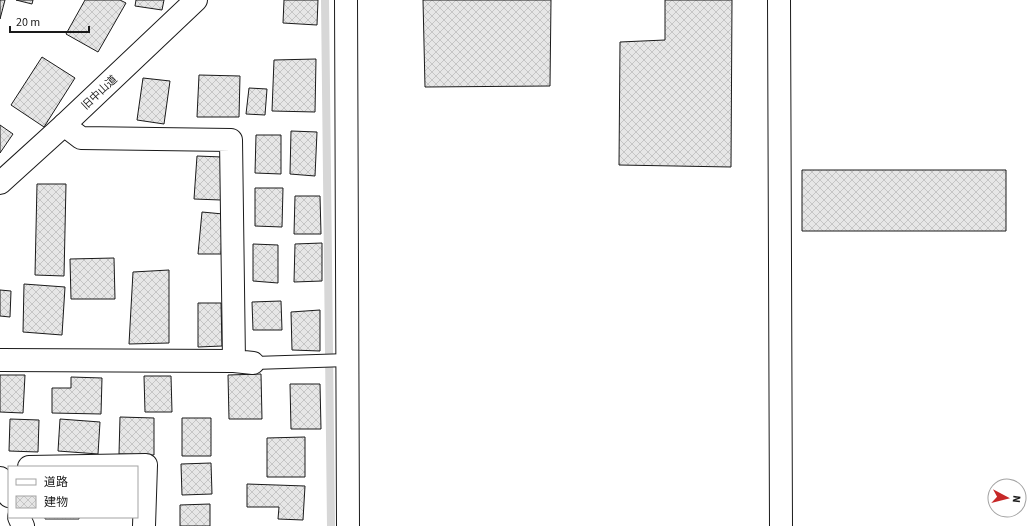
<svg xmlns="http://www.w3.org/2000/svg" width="1035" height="526" viewBox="0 0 1035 526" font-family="'Source Sans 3','Noto Sans JP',sans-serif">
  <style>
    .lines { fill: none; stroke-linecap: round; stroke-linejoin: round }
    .stream { stroke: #d7d7d7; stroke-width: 8 }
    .building { fill: url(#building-cross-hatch); stroke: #1a1a1a }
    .lane-casing { stroke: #1a1a1a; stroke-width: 14 }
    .street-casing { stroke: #1a1a1a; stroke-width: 24 }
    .secondary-casing { stroke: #1a1a1a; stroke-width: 24 }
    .lane { stroke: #fff; stroke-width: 12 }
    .street { stroke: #fff; stroke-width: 22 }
    .secondary { stroke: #fff; stroke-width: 22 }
    .labels { text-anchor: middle; stroke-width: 3; stroke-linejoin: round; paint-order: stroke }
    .street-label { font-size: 11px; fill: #1a1a1a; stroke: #fff }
  </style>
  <defs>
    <pattern id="building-cross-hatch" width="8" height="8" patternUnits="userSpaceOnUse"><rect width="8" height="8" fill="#e6e6e6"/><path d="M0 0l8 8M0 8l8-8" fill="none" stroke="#c5c5c5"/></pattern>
  </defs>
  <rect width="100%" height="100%" fill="#fff"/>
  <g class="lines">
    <path class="stream" d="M325,0l6,526"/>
  </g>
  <path class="building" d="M0,0h5l-5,19z
    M16,0h17l-1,4z
    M85,0h35l6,3 -28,49 -32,-18z
    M136,0h28l-2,10 -27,-4z
    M284,0h34l-1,25 -34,-2z
    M423,0h128l-1,86 -125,1z
    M665,0h67l-1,167 -112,-2 1,-123 45,-2z
    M42,57l33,21 -31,49 -33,-22z
    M316,59l-1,53 -43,-1 2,-51z
    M199,75l41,1 -1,41h-42z
    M143,78l27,3 -6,43 -27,-4z
    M249,88l18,1 -2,26 -19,-1z
    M0,125l13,9 -13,19z
    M291,131l26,1 -2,44 -25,-2z
    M256,135h25v39l-26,-1z
    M197,156l25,1 -1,43 -27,-1z
    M802,170h204v61h-204z
    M37,184h29l-2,92 -29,-1z
    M255,188h28l-1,39 -27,-1z
    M295,196h25l1,38h-27z
    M202,212l21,2 -2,40h-23z
    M322,243v38l-28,1 1,-38z
    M253,244l25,1v38l-25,-2z
    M114,258l1,41h-44l-1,-40z
    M169,270v73l-40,1 4,-72z
    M24,284l41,3 -3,48 -39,-3z
    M0,290l11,1 -1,26 -10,-1z
    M281,301l1,29h-29l-1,-28z
    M198,303h23l1,43 -24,1z
    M320,310v41l-28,-1 -1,-38z
    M261,374l1,45h-33l-1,-44z
    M0,375h25l-2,38 -23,-1z
    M144,376h27l1,36h-27z
    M71,377l31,1 -1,36 -49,-1v-25h19z
    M290,384h30l1,45h-30z
    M120,417l34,1v37l-35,-1z
    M182,418h29v38h-29z
    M10,419l29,1 -1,32 -29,-1z
    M60,419l40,3 -2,32 -40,-3z
    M305,437v40h-38v-39z
    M211,463l1,31 -30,1 -1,-31z
    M247,484l58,2 -2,34 -25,-1 1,-12h-32z
    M210,504v22h-30v-21z
    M45,517h34v2h-34z"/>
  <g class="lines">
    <g class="lane-casing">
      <path id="lane" d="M253,363l95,-3"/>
    </g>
    <g class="street-casing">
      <path id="street" d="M346,0l2,526
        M779,0l2,526
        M64,125l17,13 150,2 3,221
        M0,360l234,1 19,2
        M29,467l117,-2 -2,61
        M0,478l9,18
        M19,517l4,9"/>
    </g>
    <g class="secondary-casing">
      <path id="secondary" d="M0,183l64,-58 132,-125"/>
    </g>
    <use href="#lane" class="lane"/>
    <use href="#street" class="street"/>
    <use href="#secondary" class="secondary"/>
  </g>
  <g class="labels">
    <g class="street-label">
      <text transform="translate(99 92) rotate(-43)" y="4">旧中山道</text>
    </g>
  </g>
  <rect x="8" y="466" width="130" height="52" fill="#ffffff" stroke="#a3a3a3"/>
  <rect x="16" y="479" width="20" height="6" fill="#ffffff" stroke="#a3a3a3"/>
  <text x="44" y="486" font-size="12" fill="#1a1a1a">道路</text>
  <rect x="16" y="496" width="20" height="12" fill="url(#building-cross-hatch)" stroke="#a3a3a3"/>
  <text x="44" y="506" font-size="12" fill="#1a1a1a">建物</text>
  <g transform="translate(1007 498) rotate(97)"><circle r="19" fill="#ffffff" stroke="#a3a3a3"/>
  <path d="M0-3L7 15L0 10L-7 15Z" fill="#c62828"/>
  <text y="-6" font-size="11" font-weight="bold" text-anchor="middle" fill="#1a1a1a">N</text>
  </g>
  <path d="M10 26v6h79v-6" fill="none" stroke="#1a1a1a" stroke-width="2"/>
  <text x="16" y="26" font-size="12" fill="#1a1a1a" stroke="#ffffff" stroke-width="3" paint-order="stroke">20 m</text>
</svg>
